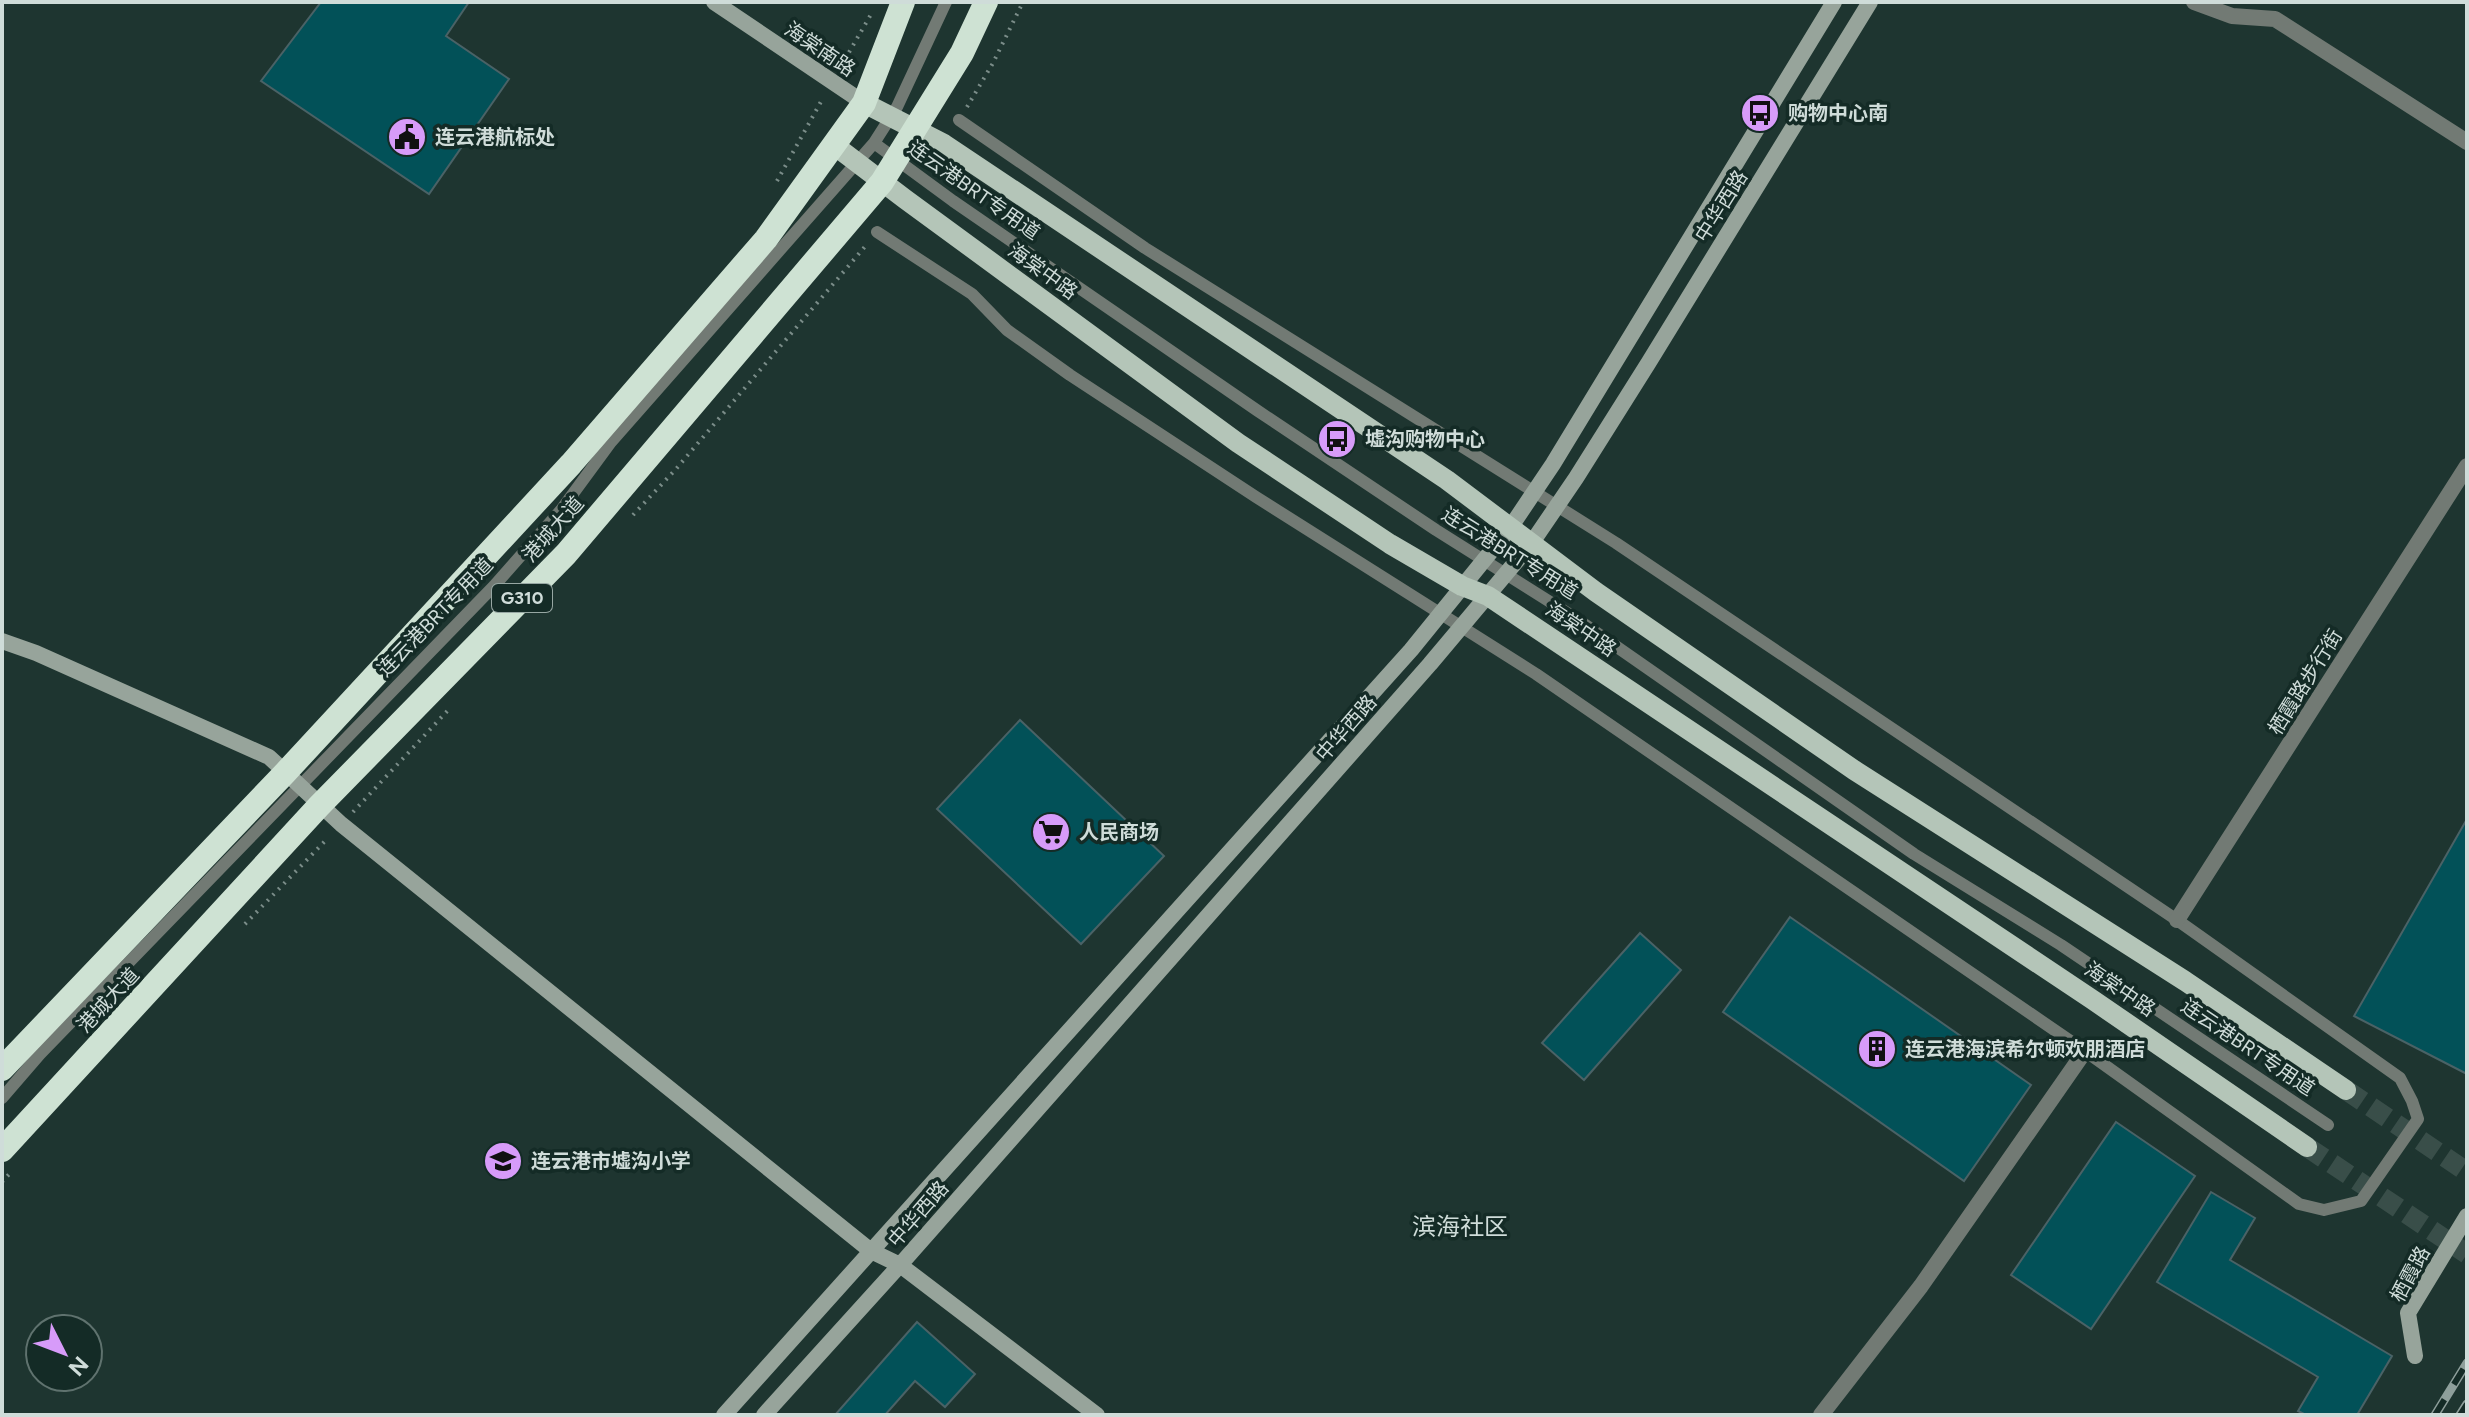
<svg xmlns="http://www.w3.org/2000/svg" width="2469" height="1417" viewBox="0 0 2469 1417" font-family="Figtree,'Noto Sans SC',sans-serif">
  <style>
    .building { fill: #025158; stroke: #4a6266; stroke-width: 2 }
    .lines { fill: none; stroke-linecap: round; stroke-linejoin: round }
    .primary-tunnel { stroke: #394e49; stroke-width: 20; stroke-dasharray: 20 10; stroke-linecap: butt }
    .path { stroke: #7b8d89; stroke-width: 4; stroke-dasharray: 2 6; stroke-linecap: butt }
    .lane { stroke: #727a74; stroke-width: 12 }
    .street { stroke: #727a74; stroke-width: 16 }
    .secondary { stroke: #97a49b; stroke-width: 16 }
    .primary { stroke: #b4c5b8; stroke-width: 20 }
    .highway { stroke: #cee2d3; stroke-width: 24 }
    .rail-casing { stroke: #8e9f9b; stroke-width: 9 }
    .rail { stroke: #142b26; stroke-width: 6; stroke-dasharray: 18; stroke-linecap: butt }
    .labels { text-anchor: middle; stroke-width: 7; stroke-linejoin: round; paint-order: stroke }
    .shield { fill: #142b26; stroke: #97a7a3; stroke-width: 2 }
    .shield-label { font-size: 18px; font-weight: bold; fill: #cfdcd9 }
    .street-label { font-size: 20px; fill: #cfdcd9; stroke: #142b26 }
    .poi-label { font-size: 20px; font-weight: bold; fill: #cfdcd9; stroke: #142b26; text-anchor: start }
    .quarter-label { font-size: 24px; fill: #cfdcd9; stroke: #142b26 }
  </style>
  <rect width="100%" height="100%" fill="#1e3530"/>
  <path class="building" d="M321,2h148l-23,34 63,43 -80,115 -168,-113z
    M1020,720l144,136 -83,88 -144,-135z
    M2467,819v255l-113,-58z
    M1790,917l241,168 -67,96 -241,-169z
    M1640,933l41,37 -97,110 -42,-37z
    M2116,1122l79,54 -104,153 -80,-54z
    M2211,1192l44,26 -25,42 162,96 -35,59h-51l-8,-4 20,-34 -161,-95z
    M917,1322l58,52 -30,33 -30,-26 -30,34h-50z"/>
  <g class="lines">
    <path class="primary-tunnel" d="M2346,1090l121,82
      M2307,1147l160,107"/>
    <path class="path" d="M841,66l32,-55
      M967,107l26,-44 30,-61
      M777,181l46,-83
      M633,515l43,-46 192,-226
      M353,812l98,-105
      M245,924l83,-86
      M2,1182l9,-10"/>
    <path class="lane" d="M874,143l79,58 305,210 178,119 138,87 340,237 147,91 267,180
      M877,232l95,62 35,36 63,45 186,122 280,177 549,377 214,153 25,6 37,-9 57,-82 -6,-18 -12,-23 -223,-158 -561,-377 -471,-295 -186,-128
      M2,1098l38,-44 454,-468 67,-76 50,-68 263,-299 23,-36 49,-105"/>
    <path class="street" d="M2194,2l38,14 43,3 192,123
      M2177,920l290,-454
      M1821,1415l100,-129 164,-235"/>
    <path class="secondary" d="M714,2l150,101
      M2,641l34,12 233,104 72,67 530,427 29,14 197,150
      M2415,1356l-7,-43 59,-97
      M724,1415l687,-765 99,-122 43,-64 281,-462
      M764,1415l136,-150 530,-601 101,-120 45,-66 73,-116 221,-360"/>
    <path class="primary" d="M864,103l80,41 503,336 149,112 258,178 331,211 161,109
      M834,145l71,54 333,244 152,101 72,42 26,10 605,404 214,147"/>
    <path class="highway" d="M2,1069l283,-296 286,-309 195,-225 98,-136 39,-101
      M2,1150l317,-344 247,-252 316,-372 80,-129 24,-51"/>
    <g class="rail-casing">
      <path id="rail" d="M2435,1415l32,-52
        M2460,1415l7,-11"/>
    </g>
    <use href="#rail" class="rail"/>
  </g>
  <defs>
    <g id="bus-disc" transform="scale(2)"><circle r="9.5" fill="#d79bf9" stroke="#142b26"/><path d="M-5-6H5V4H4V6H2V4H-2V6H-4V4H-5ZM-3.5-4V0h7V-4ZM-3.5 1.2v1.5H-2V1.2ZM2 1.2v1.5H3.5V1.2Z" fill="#111"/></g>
    <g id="civic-disc" transform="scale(2)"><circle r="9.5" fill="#d79bf9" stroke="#142b26"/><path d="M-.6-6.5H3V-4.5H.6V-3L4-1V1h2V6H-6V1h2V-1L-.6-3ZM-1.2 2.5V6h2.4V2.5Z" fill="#111"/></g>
    <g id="supermarket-disc" transform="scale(2)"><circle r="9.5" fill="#d79bf9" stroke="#142b26"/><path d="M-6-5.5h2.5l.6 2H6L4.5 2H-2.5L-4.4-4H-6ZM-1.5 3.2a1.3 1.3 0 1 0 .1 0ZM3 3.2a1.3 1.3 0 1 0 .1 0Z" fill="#111"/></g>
    <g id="building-disc" transform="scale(2)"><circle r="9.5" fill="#d79bf9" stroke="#142b26"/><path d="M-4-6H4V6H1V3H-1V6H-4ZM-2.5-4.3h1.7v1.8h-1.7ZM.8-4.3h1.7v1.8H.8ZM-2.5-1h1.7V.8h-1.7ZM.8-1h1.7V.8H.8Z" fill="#111"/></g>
    <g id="school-disc" transform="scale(2)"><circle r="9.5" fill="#d79bf9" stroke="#142b26"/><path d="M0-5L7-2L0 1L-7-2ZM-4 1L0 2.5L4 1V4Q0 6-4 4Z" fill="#111"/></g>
  </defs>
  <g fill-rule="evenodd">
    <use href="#bus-disc" x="1760" y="113"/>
    <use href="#civic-disc" x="407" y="137"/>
    <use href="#bus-disc" x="1337" y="439"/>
    <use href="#supermarket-disc" x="1051" y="832"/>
    <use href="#building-disc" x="1877" y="1049"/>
    <use href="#school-disc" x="503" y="1161"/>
  </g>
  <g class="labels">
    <rect class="shield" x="492" y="584" width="60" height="28" rx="6"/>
    <g class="shield-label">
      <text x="522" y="604">G310</text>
    </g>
    <g class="street-label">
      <text transform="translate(820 49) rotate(34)" y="7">海棠南路</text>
      <text transform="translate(974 190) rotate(35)" y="7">连云港BRT专用道</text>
      <text transform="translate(1721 206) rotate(-58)" y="7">中华西路</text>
      <text transform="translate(1043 271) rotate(36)" y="7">海棠中路</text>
      <text transform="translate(553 529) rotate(-48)" y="7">港城大道</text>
      <text transform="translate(1510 553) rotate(32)" y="7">连云港BRT专用道</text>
      <text transform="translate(435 617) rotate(-46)" y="7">连云港BRT专用道</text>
      <text transform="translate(1581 629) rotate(34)" y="7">海棠中路</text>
      <text transform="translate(2305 682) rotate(-58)" y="7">栖霞路步行街</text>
      <text transform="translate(1346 728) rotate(-49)" y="7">中华西路</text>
      <text transform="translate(2120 989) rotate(34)" y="7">海棠中路</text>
      <text transform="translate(108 1000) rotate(-47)" y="7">港城大道</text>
      <text transform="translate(2248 1047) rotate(34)" y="7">连云港BRT专用道</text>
      <text transform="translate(918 1214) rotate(-49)" y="7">中华西路</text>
      <text transform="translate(2410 1274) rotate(-62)" y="7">栖霞路</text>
    </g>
    <g class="poi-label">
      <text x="1788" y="120">购物中心南</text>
      <text x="435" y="144">连云港航标处</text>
      <text x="1365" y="446">墟沟购物中心</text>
      <text x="1079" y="839">人民商场</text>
      <text x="1905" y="1056">连云港海滨希尔顿欢朋酒店</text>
      <text x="531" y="1168">连云港市墟沟小学</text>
    </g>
    <g class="quarter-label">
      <text x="1460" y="1235">滨海社区</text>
    </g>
  </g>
  <rect width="2469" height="1417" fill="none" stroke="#cfdcd9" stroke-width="8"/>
  <g transform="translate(64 1353) rotate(132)"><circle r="38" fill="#142b26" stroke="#5f726e" stroke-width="2"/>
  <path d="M0-6L14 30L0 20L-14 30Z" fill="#d79bf9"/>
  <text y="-12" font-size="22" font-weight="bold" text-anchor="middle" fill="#cfdcd9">N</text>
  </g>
</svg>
